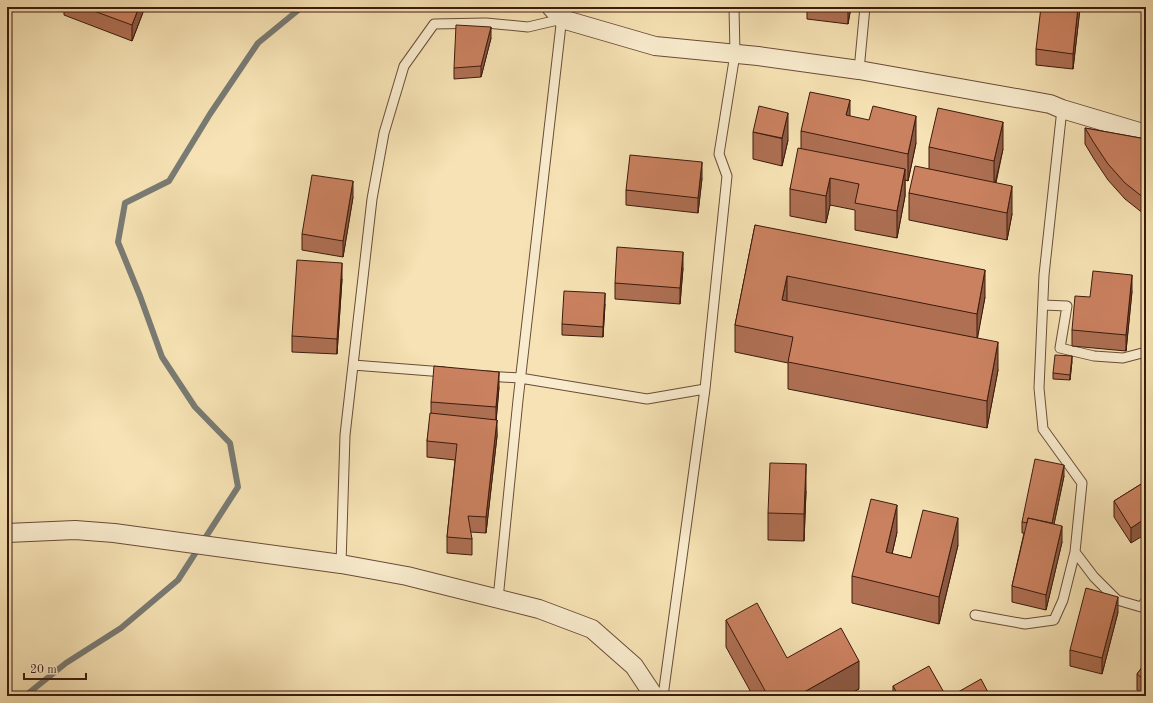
<svg xmlns="http://www.w3.org/2000/svg" width="1153" height="703" viewBox="0 0 1153 703" font-family="'Old Standard TT',serif">
  <style>
    .lines { fill: none; stroke-linecap: round; stroke-linejoin: round }
    .stream { stroke: #797b74; stroke-width: 6 }
    .lane-casing { stroke: #6a4c37; stroke-width: 11 }
    .street-casing { stroke: #6a4c37; stroke-width: 20 }
    .lane { stroke: #f9ecce; stroke-width: 9 }
    .street { stroke: #f9ecce; stroke-width: 18 }
    .wall { fill: #ae6f53; stroke: #3c1a0d }
    .shaded-wall { fill: #8d5a43; stroke: #3c1a0d }
    .building { fill: #ca8160; stroke: #3c1a0d }
  </style>
  <rect width="100%" height="100%" fill="#f6e2b4"/>
  <filter id="stains"><feTurbulence type="fractalNoise" baseFrequency=".005" numOctaves="4"/><feColorMatrix values="0 0 0 0 .2 0 0 0 0 .09 0 0 0 0 .02 0 0 0 .5 -.17"/></filter>
  <radialGradient id="worn" r=".72"><stop offset=".6" stop-color="#630" stop-opacity="0"/><stop offset="1" stop-color="#630" stop-opacity=".3"/></radialGradient>
  <g class="lines">
    <path class="stream" d="M25,696l41,-33 55,-35 57,-48 60,-93 -8,-44 -35,-36 -33,-50 -22,-61 -22,-54 7,-39 44,-22 41,-67 48,-71 44,-36"/>
    <g class="lane-casing">
      <path id="lane" d="M859,70l6,-63
        M1062,109l-18,166 -5,113 4,41 39,54 -7,69 19,25 23,23 24,7 5,-6
        M1043,305l24,1 -7,42 34,8 29,2 23,-6
        M353,365l91,7
        M487,376l33,2 127,21 58,-10 22,-213 -8,-22 16,-100 -1,-47
        M341,564l4,-129 27,-236 12,-66 20,-67 30,-42 52,-1 42,4 34,-8
        M498,599l20,-199 44,-384
        M975,615l50,9 29,-4 9,-20 12,-48
        M663,696l42,-307"/>
    </g>
    <g class="street-casing">
      <path id="street" d="M551,7l11,12 93,27 103,10 101,14 191,34 12,5 84,25
        M7,533l68,-3 39,3 227,31 66,12 132,33 53,20 42,37 20,30"/>
    </g>
    <use href="#lane" class="lane"/>
    <use href="#street" class="street"/>
  </g>
  <path class="wall" d="M64,7h81l-13,34 -68,-26z
    M443,7h18l-1,2z
    M807,7h44l-3,17 -41,-5z
    M1080,7l-7,62 -37,-4v-16z
    M491,38l-10,39 -27,2v-11z
    M1085,128l61,11v75h-2l-19,-15 -17,-19 -14,-21 -9,-15z
    M801,131l115,12 -8,38 -3,-1v16l-8,42 -42,-8v-20l-25,-5 -4,18 -36,-7v-27l11,-40z
    M753,132l35,8 -6,26 -29,-7z
    M929,147l74,2 -7,34 16,31 -5,26 -98,-20v-27l20,-24z
    M702,178l-4,35 -72,-8v-15z
    M353,197l-10,60 -41,-7v-16z
    M755,225l230,72 -8,41 21,32 -11,58 -199,-39v-26l-53,-11v-27z
    M683,268l-3,36 -65,-5v-16z
    M342,279l-5,75 -45,-2v-16z
    M1132,291l-6,60 -54,-5v-16l18,-33z
    M605,304l-2,33 -41,-2v-11z
    M1072,361l-2,19 -17,-1v-6z
    M499,387l-3,33 1,16 -11,97 -16,-1 2,7v16l-25,-2v-16l8,-77 -28,-3v-16l4,-28v-11z
    M1064,476l-10,48 8,18 -16,68 -34,-8v-16l12,-53h-2v-11z
    M1146,481l-15,62 -17,-26v-16z
    M806,491l-2,50 -36,-1v-27z
    M897,532l-5,22 19,4 47,-13 -19,79 -87,-21v-27z
    M1118,612l-16,62 -32,-8v-16z
    M726,620l61,38 72,31 -14,7h-92l-27,-49z
    M1146,662v34h-1l-8,-6v-16z
    M893,686l53,10h-53z"/>
  <path class="shaded-wall" d="M139,7h6l-13,34v-16z
    M849,7h2l-3,17v-15z
    M1078,7h2v2l-7,60v-15z
    M491,27v11l-10,39v-11z
    M850,100v27l-4,-12z
    M788,113v27l-6,26v-28z
    M916,116v27l-8,38v-27z
    M1003,122v27l-9,39v-27z
    M702,162v16l-4,35v-15z
    M905,169v27l-8,42v-27z
    M830,178v27l-4,18v-27z
    M353,181v16l-10,60v-16z
    M1012,186v28l-5,26v-27z
    M683,252v16l-3,36v-16z
    M342,263v16l-5,75v-15z
    M985,270v27l-8,44v-27z
    M1132,275v16l-6,60v-16z
    M787,276v27l-5,-3z
    M605,293v11l-2,33v-10z
    M998,342v28l-11,58v-27z
    M1072,356v5l-2,19v-5z
    M499,372v15l-3,36v-16z
    M497,420v16l-11,97v-16z
    M806,464v27l-2,50v-27z
    M1064,465v11l-13,62v-10z
    M897,505v27l-11,48v-28z
    M958,518v27l-19,79v-27z
    M1146,518v16l-15,9v-15z
    M1062,526v16l-16,68v-15z
    M1118,597v15l-16,62v-16z
    M859,661v28l-14,7h-48z"/>
  <path class="building" d="M83,7h56l-7,18z
    M837,7h12l-1,2z
    M1041,7h37l-5,47 -37,-5z
    M456,25l35,2 -10,39 -27,2z
    M810,92l40,8 -4,15 23,5 4,-14 43,10 -8,38 -107,-23z
    M759,106l29,7 -6,25 -29,-6z
    M938,108l65,14 -9,39 -65,-14z
    M1085,128l61,11v60l-2,-1 -19,-15 -17,-19 -14,-21z
    M798,148l107,21 -8,42 -42,-8 4,-19 -29,-6 -4,18 -36,-7z
    M630,155l72,7 -4,36 -72,-8z
    M915,166l97,20 -5,27 -98,-20z
    M312,175l41,6 -10,60 -41,-7z
    M755,225l230,45 -8,44 -190,-38 -5,24 216,42 -11,59 -199,-39 5,-25 -58,-12z
    M617,247l66,5 -3,36 -65,-5z
    M297,260l45,3 -5,76 -45,-3z
    M1093,271l39,4 -6,60 -54,-5 3,-34 15,1z
    M564,291l41,2 -2,34 -41,-3z
    M1055,355l17,1 -2,19 -17,-2z
    M434,366l65,6 -3,35 -65,-5z
    M430,413l67,7 -11,97 -18,-1 4,23 -25,-2 10,-93 -30,-3z
    M1035,459l29,6 -12,58 -24,-5 -1,5 -5,-1z
    M770,463l36,1 -2,50 -36,-1z
    M1146,481v37l-15,10 -17,-27z
    M871,499l26,6 -11,47 25,6 12,-48 35,8 -19,79 -87,-21z
    M1028,518l34,8 -16,69 -34,-9z
    M1086,588l32,9 -16,61 -32,-8z
    M757,603l30,55 54,-30 18,33 -62,35h-29l-42,-76z
    M1146,662v19l-9,-7z
    M929,666l17,30h-47l-6,-10z
    M981,679l9,17h-39z"/>
  <rect width="1153" height="703" fill="none" stroke="#f6e2b4" stroke-width="24"/>
  <rect x="8" y="8" width="1137" height="687" fill="none" stroke="#3c1a0d" stroke-width="2"/>
  <rect x="12" y="12" width="1129" height="679" fill="none" stroke="#3c1a0d"/>
  <path d="M24 673v6h62v-6" fill="none" stroke="#3c1a0d" stroke-width="2"/>
  <text x="30" y="673" font-size="12" fill="#3c1a0d" stroke="#f9ecce" stroke-width="3" paint-order="stroke">20 m</text>
  <rect width="100%" height="100%" filter="url(#stains)"/>
  <rect width="100%" height="100%" fill="url(#worn)"/>
</svg>
